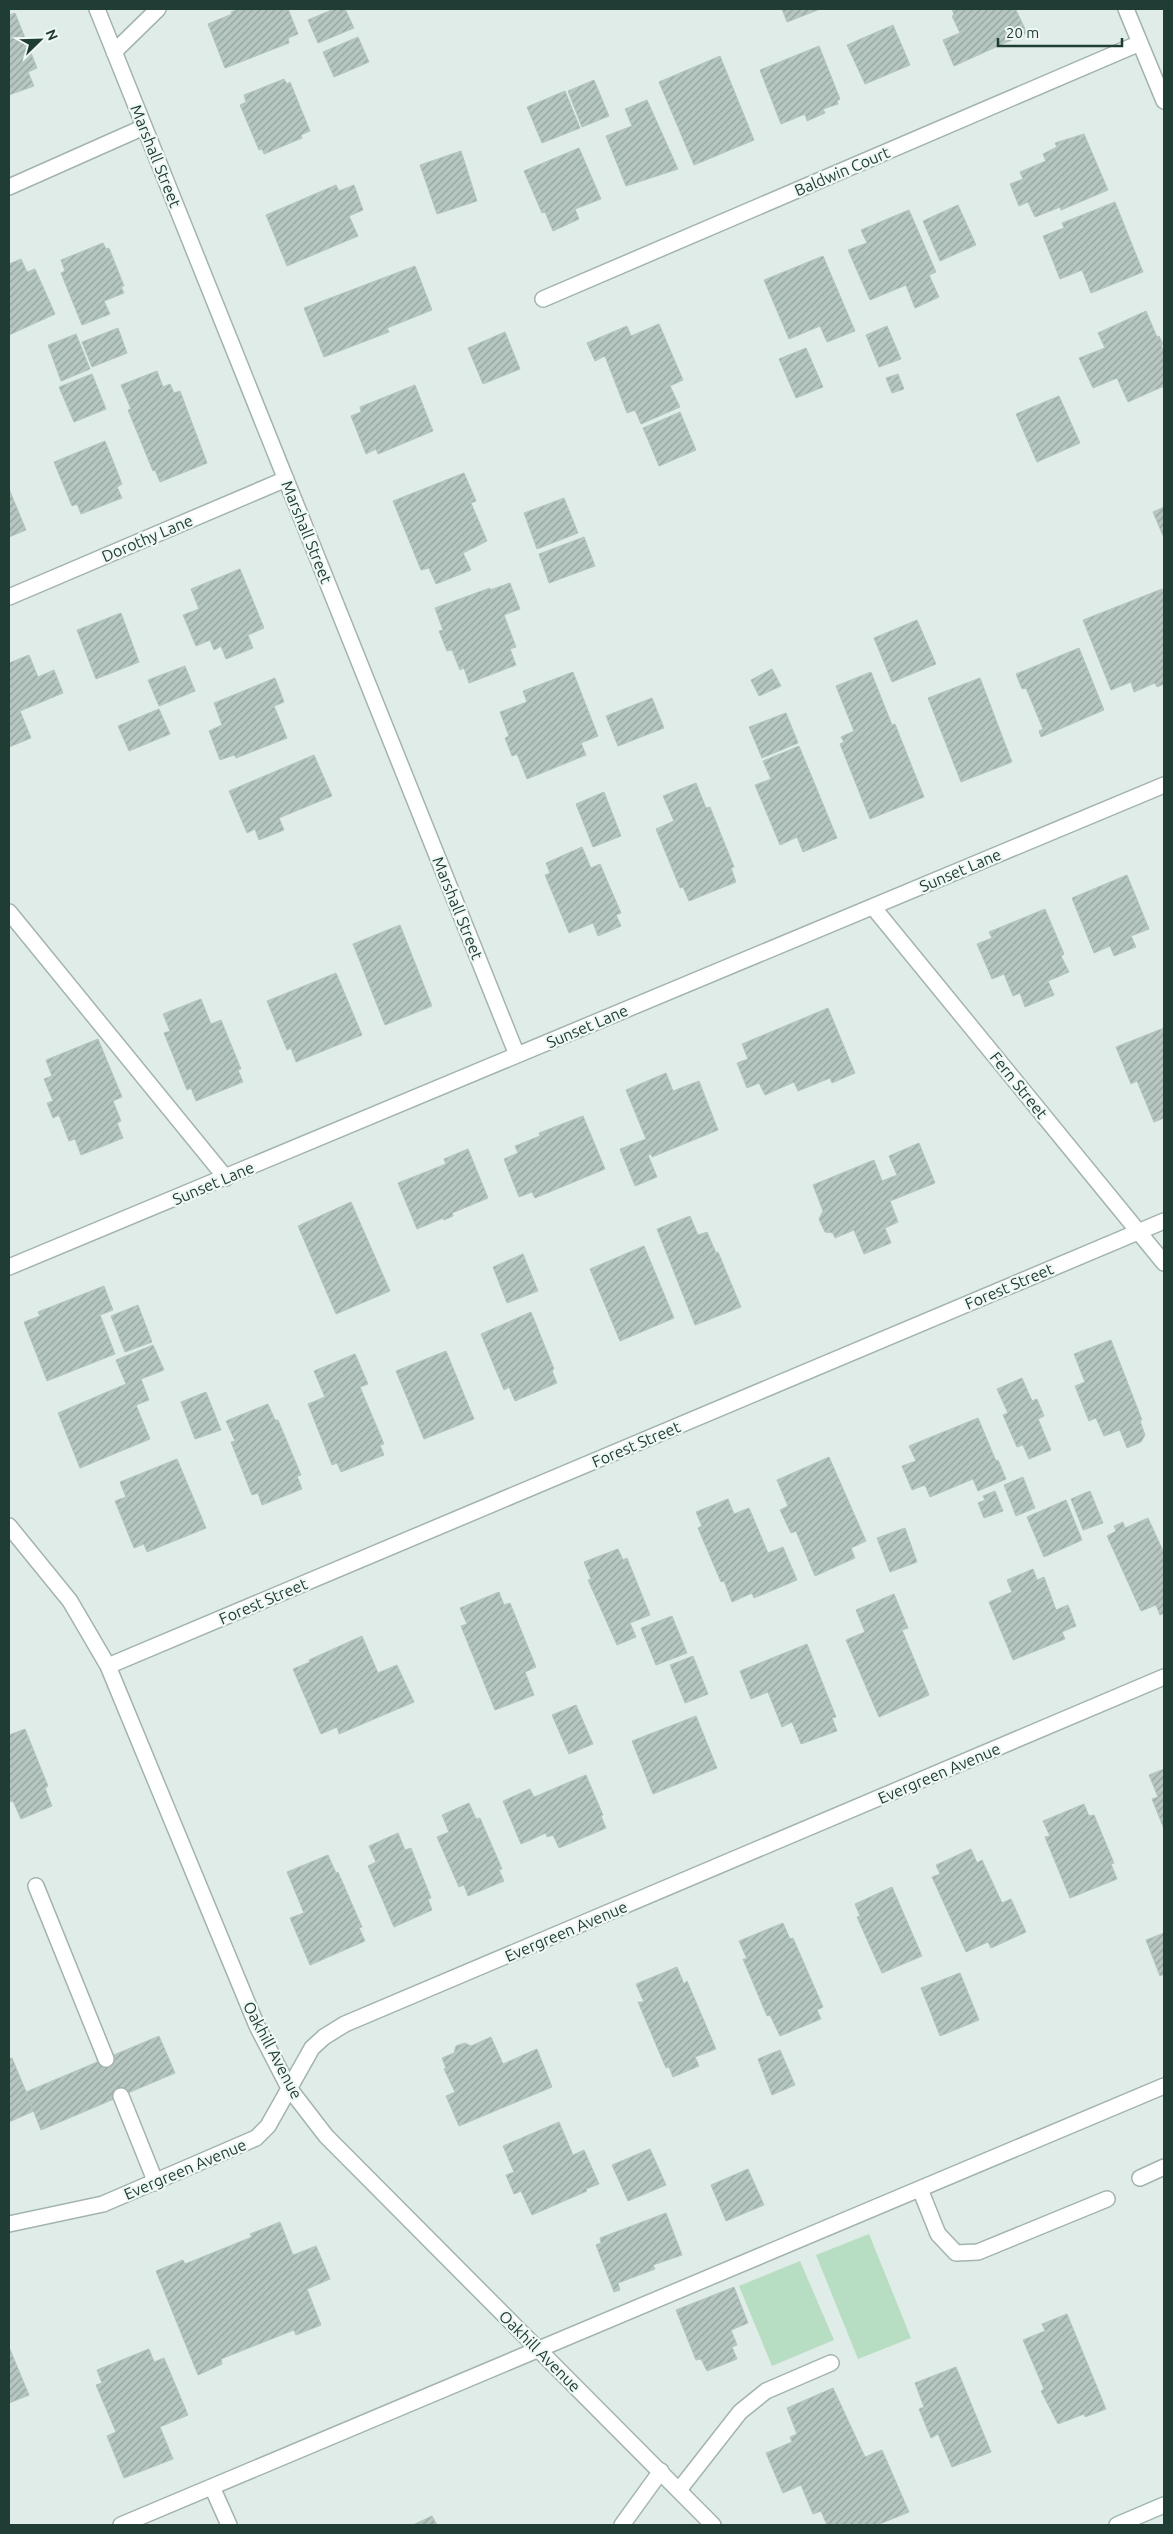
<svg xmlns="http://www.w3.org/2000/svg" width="1173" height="2534" viewBox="0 0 1173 2534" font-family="Ubuntu,sans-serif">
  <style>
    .grass { fill: #b7dec2 }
    .building { fill: url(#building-hatch); stroke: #b2c6be }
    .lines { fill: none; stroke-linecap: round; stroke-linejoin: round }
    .lane-casing { stroke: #a3b4ae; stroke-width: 18 }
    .street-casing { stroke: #a3b4ae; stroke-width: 18 }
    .secondary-casing { stroke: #9eb8af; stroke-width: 18 }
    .lane { stroke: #fff; stroke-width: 15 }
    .street { stroke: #fff; stroke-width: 15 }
    .secondary { stroke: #fff; stroke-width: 15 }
    .labels { text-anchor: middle; stroke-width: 4.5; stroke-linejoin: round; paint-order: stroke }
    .street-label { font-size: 16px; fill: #203d35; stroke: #f0f8f4 }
  </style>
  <defs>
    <pattern id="building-hatch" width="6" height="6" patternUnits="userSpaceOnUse" patternTransform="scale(1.25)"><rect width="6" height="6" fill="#b5c7c0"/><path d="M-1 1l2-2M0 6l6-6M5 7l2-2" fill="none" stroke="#93a39d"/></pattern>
  </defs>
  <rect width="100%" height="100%" fill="#e0ece7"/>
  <path class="grass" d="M869,2234l42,104 -53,21 -42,-104z
    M800,2261l34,79 -62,26 -33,-80z"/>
  <path class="building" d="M239,9h49l10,25 -10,4 1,5 -64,25 -17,-44 24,-10 -1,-2z
    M334,9h11l9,19 -36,15 -10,-23z
    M782,9h38l-33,13z
    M952,9h66l-2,1 11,23 -73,33 -11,-26 17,-7 -8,-17 2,-1z
    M15,13l22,55 -9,4 6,14 -25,9v-80z
    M893,25l17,40 -45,19 -18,-39z
    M358,37l11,25 -35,15 -11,-25z
    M819,46l21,53 -3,2 1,3 -15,5 2,4 -18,8 -2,-7 -24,10 -21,-54z
    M720,56l34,84 -60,25 -35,-83z
    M284,79l3,5 3,-2 20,49 -9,4 1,3 -38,16 -2,-5 -3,1 -19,-45 6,-3 -2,-7z
    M594,80l15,36 -27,11 -14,-36z
    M565,91l15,37 -38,15 -15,-36z
    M647,100l31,69 -52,17 -20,-50 26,-10 -7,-17z
    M1084,134l24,56 -47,20 -1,-3 -25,10 -7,-15 -9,4 -9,-22 13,-5 -3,-7 26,-11 -3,-7 14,-7 -2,-4z
    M579,148l22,51 -26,10 4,10 -26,12 -8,-19 -3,1 -18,-42z
    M461,151l16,50 -40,13 -17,-49z
    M336,185l3,6 15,-6 9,25 -14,6 9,20 -71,30 -21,-51z
    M1115,202l28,70 -52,21 -9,-23 -22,9 -17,-43 21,-8 -2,-5z
    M958,205l18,40 -36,16 -17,-40z
    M909,210l27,62 -7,3 10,22 -24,11 -9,-23 -36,15 -22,-50 19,-7 -6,-13z
    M103,243l3,6 3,-1 15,38 -3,1 3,6 -20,8 6,13 -28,11 -21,-52 4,-2 -4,-11z
    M823,256l32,75 -28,11 -7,-16 -31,13 -25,-59z
    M21,259l6,13 8,-3 20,45 -46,21v-71z
    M415,266l17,44 -45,18 2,4 -65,25 -20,-49z
    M1146,311l11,26 2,-1 4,8 -2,1 3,8v33l-36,16 -11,-24 -24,10 -14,-30 26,-10 -7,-15z
    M659,324l24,56 -13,6 10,21 -39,17 -6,-14 -8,3 -22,-57 -10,5 -8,-18 40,-17 4,10z
    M887,326l14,33 -22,8 -13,-32z
    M118,328l9,25 -35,14 -10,-25z
    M505,332l15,37 -37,15 -15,-36z
    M76,334l14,35 -29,12 -13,-36z
    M806,348l17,39 -27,11 -17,-39z
    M157,371l6,16 7,-3 4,9 6,-2 27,72 -47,19 -5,-12 -2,1 -25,-61 3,-1 -10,-24z
    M92,374l14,35 -32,13 -15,-35z
    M898,374l6,15 -12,4 -6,-15z
    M415,385l18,46 -55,23 -2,-5 -10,5 -15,-38 10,-4 -1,-5z
    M1059,396l21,47 -43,19 -21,-48z
    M680,412l16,38 -37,16 -16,-38z
    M105,441l17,43 -5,3 5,11 -41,16 -4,-10 -5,2 -18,-44z
    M464,473l12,28 -5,2 16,38 -24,12 8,17 -35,14 -7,-16 -8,2 -28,-69z
    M9,489l17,41 -17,7z
    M564,498l14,35 -41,16 -13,-36z
    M1164,507v31l-11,-26z
    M584,537l11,29 -46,17 -10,-29z
    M240,569l24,59 -16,7 5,13 -27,11 -5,-13 -7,4 -4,-10 -14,6 -13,-31 16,-6 -8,-20z
    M510,583l10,26 -16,6 12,32 -6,2 6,16 -47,18 -5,-15 -4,2 -8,-20 -5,1 -8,-20 4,-1 -8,-22 55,-20v2z
    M1162,589l2,5v90l-7,3 -2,-4 -21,9 -3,-10 -20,8 -28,-70z
    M121,613l18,49 -43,17 -19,-49z
    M917,620l19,44 -44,18 -18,-44z
    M1079,648l25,62 -63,27 -2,-6 4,-2 -17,-41 -4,1 -6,-15z
    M29,655l9,22 16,-7 9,23 -43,18 11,27 -22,9v-84z
    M185,666l10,25 -36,15 -11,-26z
    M772,669l9,17 -22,10 -8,-16z
    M573,672l25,64 -17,7 5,12 -59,24 -10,-25 -5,2 -7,-18 4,-2 -9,-24 27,-10 -4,-11z
    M871,672l21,53 3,-1 29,73 -54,22 -30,-75 4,-2 -3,-5 13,-6 -18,-45z
    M275,678l9,24 -10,4 13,32 -51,20 -2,-3 -14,5 -11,-29 13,-6 -8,-22z
    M980,678l32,84 -51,20 -33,-84z
    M652,698l12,30 -46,18 -12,-30z
    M159,709l11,25 -41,17 -11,-25z
    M786,713l12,30 -36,15 -13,-31z
    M799,746l38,92 -34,14 -6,-15 -17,8 -25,-60 16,-6 -8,-18z
    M314,755l18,41 -53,22 5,12 -25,10 -4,-11 -8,4 -18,-42z
    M696,783l10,25 4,-1 24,60 -3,1 5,14 -47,19 -6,-14 -3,1 -24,-59 18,-8 -11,-25z
    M604,792l17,44 -28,11 -17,-43z
    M582,847l9,21 9,-4 21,49 -5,2 5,11 -23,10 -5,-13 -24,10 -24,-58 5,-2 -4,-10z
    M1127,875l22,54 -18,7 5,11 -22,9 -4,-10 -16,7 -22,-55z
    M1045,909l19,45 -3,2 8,16 -21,9 6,14 -29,12 -5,-14 -7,3 -9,-22 -12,5 -15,-35 15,-6 -3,-6z
    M400,925l32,81 -47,19 -32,-81z
    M336,973l26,62 -66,27 -5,-14 -4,2 -20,-49z
    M201,999l10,25 10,-4 20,49 -3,1 5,12 -47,19 -5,-13 -4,2 -23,-57 6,-2 -7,-17z
    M828,1008l27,65 -23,10 -2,-5 -32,13 -4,-9 -29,13 -6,-12 -12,5 -10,-25 11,-4 -6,-15z
    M1164,1028v90l-10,4 -17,-41 -6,3 -15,-37z
    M98,1039l24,58 -9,4 8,20 -4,2 6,15 -42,17 -6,-16 -6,2 -10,-26 -6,3 -6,-15 6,-2 -9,-22 8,-3 -6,-16z
    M666,1073l7,18 26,-10 19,49 -66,27 -1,-3 -3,1 9,22 -22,9 -15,-37 26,-10 -20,-49z
    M583,1116l22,53 -70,29 -3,-6 -13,5 -15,-38 14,-6 -3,-7 25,-10 -1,-3z
    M919,1143l16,40 -45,18 8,21 -13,6 6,15 -27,11 -10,-24 -19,8 -2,-5 -8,-1 -6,-13 4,-8 -10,-26 61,-25 8,21 15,-6 -8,-19z
    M468,1149l20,49 -36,15 1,3 -9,4 -1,-2 -26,11 -19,-46 48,-19 -2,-5z
    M351,1202l39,89 -54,23 -38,-88z
    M690,1216l8,19 9,-3 9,21 2,-1 23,55 -46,18 -38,-96z
    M644,1246l30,72 -54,23 -30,-72z
    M523,1254l15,37 -31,12 -14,-36z
    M104,1286l9,24 -13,5 15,39 -68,27 -23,-59 16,-6 -2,-4z
    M138,1305l14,37 -27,10 -14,-36z
    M531,1312l23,57 -2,2 5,12 -42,18 -6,-14 -5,3 -23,-56z
    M1111,1340l31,80 -2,1 5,14 -4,7 -14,6 -7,-18 -16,6 -8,-18 -7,3 -14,-35 10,-4 -11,-28z
    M153,1345l11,25 -23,9 8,21 -13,5 14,34 -70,29 -22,-55 68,-29 -10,-24z
    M446,1351l28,68 -50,20 -28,-68z
    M355,1354l13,30 -8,3 24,57 -4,1 4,10 -43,17 -4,-9 -5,2 -24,-61 17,-7 -11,-26z
    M1022,1378l10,23 5,-2 7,17 -6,3 13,31 -22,9 -6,-14 -6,2 -14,-32 5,-2 -11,-24z
    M206,1392l15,38 -26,9 -14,-37z
    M268,1404l7,16h3l23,55 -4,1 5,13 -40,16 -4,-12 -6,2 -21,-53 4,-1 -9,-20z
    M978,1418l18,43 2,-1 8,19 -28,12 -5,-12 -43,18 -5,-12 -13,5 -10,-24 14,-5 -7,-15z
    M829,1457l37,84 -15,7 4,10 -40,18 -19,-45 -5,2 -11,-23 8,-4 -11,-26z
    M177,1459l29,69 -59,24 -3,-8 -10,4 -19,-47 11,-4 -6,-15z
    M1023,1477l12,31 -19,8 -12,-31z
    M995,1491l8,20 -19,7 -6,-15 7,-3 -2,-4z
    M1090,1491l13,32 -20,7 -12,-31z
    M728,1499l6,15 15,-6 19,45 15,-6 14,33 -43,18 -2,-5 -20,9 -8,-21 -3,1 -23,-54 4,-2 -6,-14z
    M1066,1500l16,40 -38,17 -17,-40z
    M1148,1518l16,35v60l-4,2 -4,-10 -15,6 -34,-75 9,-5 -2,-5 9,-4 2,6z
    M905,1528l12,34 -27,10 -13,-34z
    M618,1549l5,11 4,-2 23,57 -20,8 6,14 -19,8 -29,-65 3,-1 -7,-17z
    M1033,1569l4,11 7,-3 12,33 12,-5 8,21 -14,6 3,7 -52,21 -24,-58 23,-10 -5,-12z
    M499,1592l5,13 6,-2 26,64 -11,5 9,23 -39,15 -34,-84 6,-2 -7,-16z
    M894,1594l14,34 -6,2 27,65 -50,22 -33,-77 19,-8 -9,-22z
    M672,1616l15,37 -31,12 -15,-37z
    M362,1636l16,37 19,-8 17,37 -75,32 -2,-7 -16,7 -28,-65 17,-7 -1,-2z
    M807,1644l29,73 -4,1 5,13 -36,13 -9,-22 -10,5 -14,-35 -17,7 -11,-28z
    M693,1656l15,38 -23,9 -15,-38z
    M576,1705l17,39 -24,10 -17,-39z
    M696,1716l21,52 -64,26 -21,-53z
    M25,1729l23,57 -3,2 7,18 -31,13 -8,-18 -4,1v-67z
    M1164,1769v60l-12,-30 6,-2 -9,-22z
    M586,1775l17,40 -2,1 5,12 -47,20 -6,-13 -6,2 -1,-4 -25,11 -18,-43 27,-12 4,8z
    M469,1803l7,16 4,-1 22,51 -3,1 5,11 -36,15 -4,-11 -5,2 -22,-50 12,-5 -7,-17z
    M1084,1804l5,12 5,-1 20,48 -3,1 6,15 -47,19 -25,-61 5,-1 -7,-15z
    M398,1833l7,17 6,-2 20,50 -3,1 4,11 -38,17 -26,-61 8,-4 -7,-16z
    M971,1849l6,14 5,-3 20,43 9,-4 15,33 -35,16 -3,-6 -22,10 -34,-75 8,-3 -4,-9z
    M328,1855l8,18 2,-1 24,55 -3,1 6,13 -55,24 -20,-47 14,-5 -17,-41z
    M892,1887l30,69 -40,17 -25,-56 3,-1 -5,-12z
    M783,1923l7,16 3,-1 30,69 -6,3 4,9 -41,17 -10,-21 -3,1 -24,-57h4l-8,-18z
    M1164,1933v41l-4,2 -14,-36z
    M677,1967l7,17 3,-3 29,68 -21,8 4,9 -26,11 -4,-10 -3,1 -28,-66h6l-8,-18z
    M960,1973l19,47 -39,16 -19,-48z
    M159,2036l16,37 -134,57 -15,-38z
    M491,2037l12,27 34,-15 15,38 -93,39 -13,-30 9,-4 -11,-23 2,-1 -4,-10 12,-5 2,-7 9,-3 6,3z
    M780,2050l15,35 -23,10 -14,-36z
    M12,2058l22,53 -25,11v-63z
    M559,2122l14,33 11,-5 15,34 -13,5 1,2 -55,24 -11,-24 -7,3 -8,-19 8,-3 -11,-26z
    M650,2149l16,36 -38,16 -16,-36z
    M748,2169l16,36 -38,16 -15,-36z
    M666,2213l16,42 -29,10 2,4 -37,14 2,7 -6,2 -18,-47 5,-2 -1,-5z
    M280,2222l13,33 23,-9 14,33 -23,10 14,36 -25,10 -2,-5 -73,29 1,5 -24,11 -42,-104 27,-11 2,4 67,-27 -2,-3z
    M734,2287l14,36 -17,7 6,15 -5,2 5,12 -30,12 -6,-12 -5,1 -20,-50z
    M1067,2314l39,95 -21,8 -1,-3 -26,10 -17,-33 3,-2 -21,-49 22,-9 -3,-7z
    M9,2347l20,48 -20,8z
    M149,2349l5,13 10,-4 24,57 -28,12 13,32 -49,19 -17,-42 9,-4 -20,-47 6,-2 -5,-13z
    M956,2367l35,85 -39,15 -14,-33 -7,4 -12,-29 5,-2 -9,-24z
    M833,2388l32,69 17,-7 27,62 -32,13h-50l-6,-14 -8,3 -12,-29 -18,8 -17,-40 26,-11 -2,-5 7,-3 -10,-26z
    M432,2516l5,9h-24z"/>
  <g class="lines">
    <g class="lane-casing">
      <path id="lane" d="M9,912l217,266
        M36,1886l70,173
        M121,2096l35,87
        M1140,2178l24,-11
        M920,2189l18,45 18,19 22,-1 129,-53
        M212,2487l17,38
        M679,2490l61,-78 26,-21 65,-28
        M121,2525l1043,-439
        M622,2525l39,-54"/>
    </g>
    <g class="street-casing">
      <path id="street" d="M97,9l420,1046
        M1126,9l38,92
        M114,52l44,-43
        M9,187l135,-60
        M543,299l597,-256
        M9,597l277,-118
        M873,907l291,356
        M9,1267l1155,-482
        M9,1526l61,75 38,65 149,360 32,62 37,48 387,389
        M108,1666l1056,-445
        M9,2224l94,-20 153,-66 12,-12 44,-78 12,-11 21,-13 819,-347"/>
    </g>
    <g class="secondary-casing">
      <path id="secondary" d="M1117,2525l47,-20"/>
    </g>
    <use href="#lane" class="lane"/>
    <use href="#street" class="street"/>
    <use href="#secondary" class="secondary"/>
  </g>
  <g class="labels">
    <g class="street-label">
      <text transform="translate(156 156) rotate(68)" y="6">Marshall Street</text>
      <text transform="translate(842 171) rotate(-23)" y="6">Baldwin Court</text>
      <text transform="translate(307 532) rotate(68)" y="6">Marshall Street</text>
      <text transform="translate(147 538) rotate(-23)" y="6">Dorothy Lane</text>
      <text transform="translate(960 870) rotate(-23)" y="6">Sunset Lane</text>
      <text transform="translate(458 908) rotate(68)" y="6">Marshall Street</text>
      <text transform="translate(587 1026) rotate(-23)" y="6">Sunset Lane</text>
      <text transform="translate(1019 1085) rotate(51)" y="6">Fern Street</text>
      <text transform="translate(213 1183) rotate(-23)" y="6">Sunset Lane</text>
      <text transform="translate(1009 1286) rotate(-23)" y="6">Forest Street</text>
      <text transform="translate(636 1444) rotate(-23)" y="6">Forest Street</text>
      <text transform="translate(263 1601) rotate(-23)" y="6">Forest Street</text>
      <text transform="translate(939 1773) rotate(-23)" y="6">Evergreen Avenue</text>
      <text transform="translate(566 1931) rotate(-23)" y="6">Evergreen Avenue</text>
      <text transform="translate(273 2050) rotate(62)" y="6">Oakhill Avenue</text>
      <text transform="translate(185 2169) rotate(-23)" y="6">Evergreen Avenue</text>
      <text transform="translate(540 2351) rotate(45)" y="6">Oakhill Avenue</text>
    </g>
  </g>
  <rect width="1173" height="2534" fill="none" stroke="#203d35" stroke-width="20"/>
  <g transform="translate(40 40) rotate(67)" stroke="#f0f8f4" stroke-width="4" paint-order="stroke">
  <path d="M0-4L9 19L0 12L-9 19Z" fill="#203d35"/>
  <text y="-8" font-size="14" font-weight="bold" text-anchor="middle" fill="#203d35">N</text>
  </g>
  <path d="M998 38v8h124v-8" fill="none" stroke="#203d35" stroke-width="2.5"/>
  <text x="1006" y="38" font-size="15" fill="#203d35" stroke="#f0f8f4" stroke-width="4" paint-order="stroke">20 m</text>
</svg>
